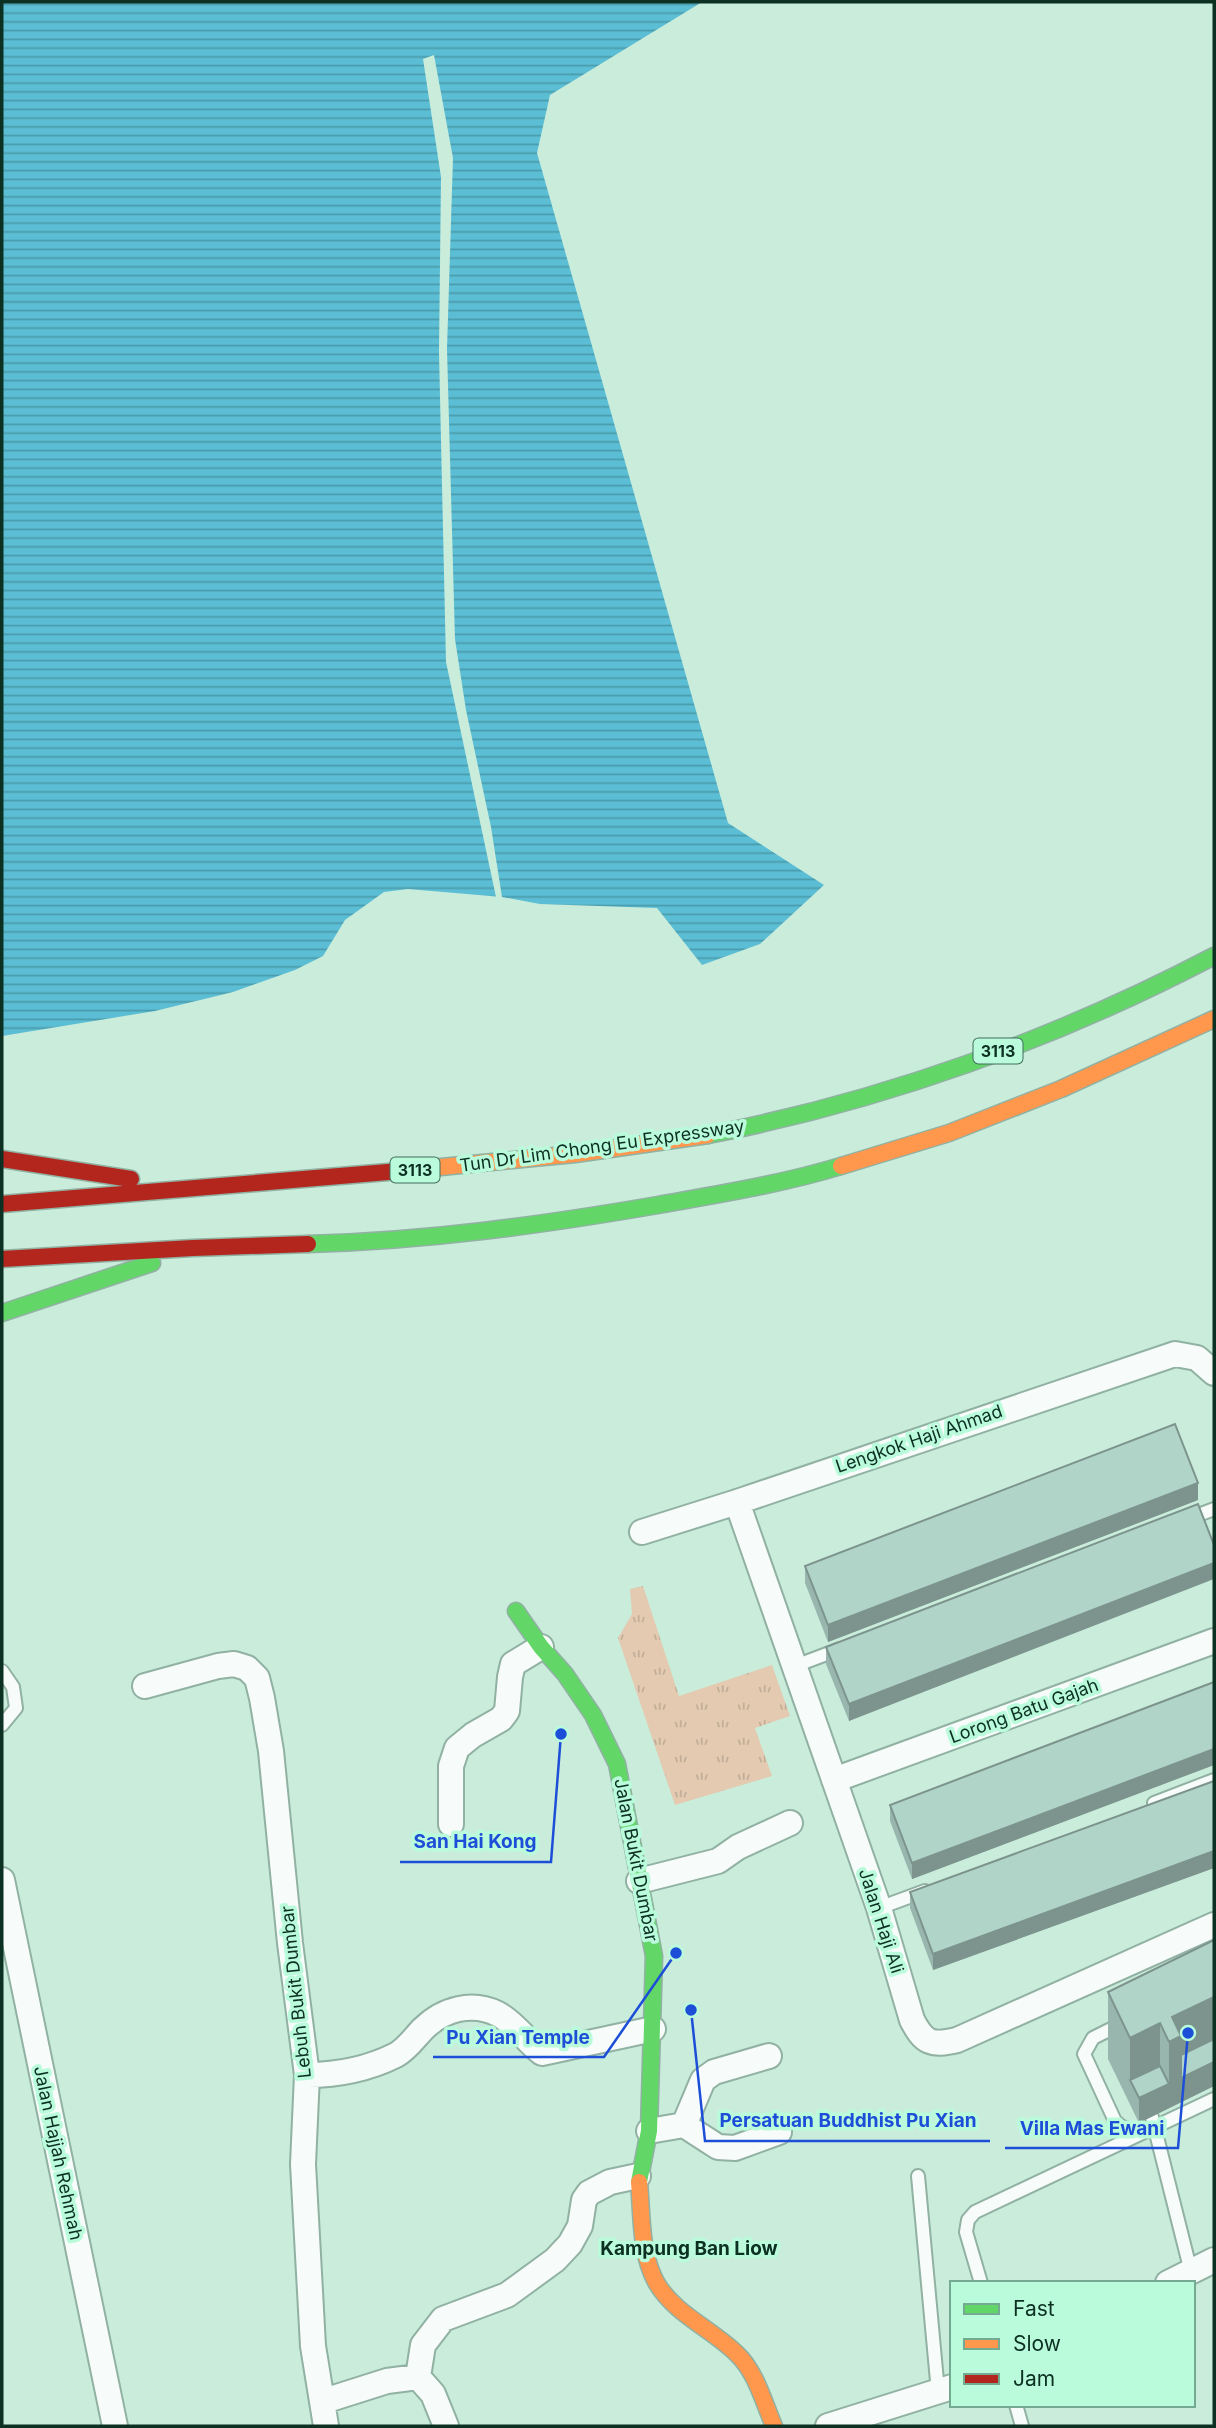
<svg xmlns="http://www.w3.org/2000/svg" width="1216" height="2428" viewBox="0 0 1216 2428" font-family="Inter,sans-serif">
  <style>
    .park { fill: url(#park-tufts) }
    .water { fill: url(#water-rules) }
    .pier { fill: #c9ecdb }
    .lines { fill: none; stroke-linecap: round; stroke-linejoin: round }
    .lane-casing { stroke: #91b1a3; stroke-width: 16 }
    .street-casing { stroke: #91b1a3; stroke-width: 28 }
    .fast-casing { stroke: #91b1a3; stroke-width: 19 }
    .slow-casing { stroke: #91b1a3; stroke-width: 19 }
    .jam-casing { stroke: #91b1a3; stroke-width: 19 }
    .lane { stroke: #f7fcfa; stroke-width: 12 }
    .street { stroke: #f7fcfa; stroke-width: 24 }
    .fast { stroke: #63d668; stroke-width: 16 }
    .slow { stroke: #ff974d; stroke-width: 16 }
    .jam { stroke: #b3261e; stroke-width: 16 }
    .wall { fill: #98b6ad }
    .shaded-wall { fill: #7c948d }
    .building { fill: #b1d4c9; stroke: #7c948d; stroke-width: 2 }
    .labels { text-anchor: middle; stroke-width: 7; stroke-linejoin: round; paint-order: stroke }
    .shield { fill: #bafbdc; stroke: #406d5a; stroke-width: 2 }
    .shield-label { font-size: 16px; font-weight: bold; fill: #0c3022 }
    .street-label { font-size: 18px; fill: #0c3022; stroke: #bafbdc }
    .neighbourhood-label { font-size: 19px; font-weight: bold; fill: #0c3022; stroke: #bafbdc }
    .leader { fill: none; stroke: #1d4ed8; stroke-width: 2.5 }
    .callout-dot { fill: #1d4ed8; stroke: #bafbdc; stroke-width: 2.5 }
    .callout-label { font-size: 19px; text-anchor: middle; font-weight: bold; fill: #1d4ed8; stroke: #bafbdc; stroke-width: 7; stroke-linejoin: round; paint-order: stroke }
  </style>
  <defs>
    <pattern id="park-tufts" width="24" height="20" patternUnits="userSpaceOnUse" patternTransform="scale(1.75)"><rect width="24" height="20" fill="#e3cab1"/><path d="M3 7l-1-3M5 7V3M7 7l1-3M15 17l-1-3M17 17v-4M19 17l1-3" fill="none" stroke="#c2ae98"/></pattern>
    <pattern id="water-rules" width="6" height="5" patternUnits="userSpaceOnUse" patternTransform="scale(1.75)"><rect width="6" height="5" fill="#5cbed5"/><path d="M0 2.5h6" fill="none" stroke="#4a9bac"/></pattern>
  </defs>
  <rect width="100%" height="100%" fill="#c9ecdb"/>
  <path class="park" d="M643,1586l36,110 93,-31 18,51 -35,12 17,48 -97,29 -57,-167 14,-24 -2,-25z"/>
  <path class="water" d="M2,2h700l-152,93 -13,58 191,670 96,62 -64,59 -58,21 -45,-57 -117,-4 -38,-7 -94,-8 -24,3 -39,28 -22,36 -28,14 -62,22 -78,19 -153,25z"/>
  <path class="pier" d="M434,55l19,103 -6,191 8,290 11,71 25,117 11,70h-6l-50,-235 -7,-310 2,-175 -18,-118z"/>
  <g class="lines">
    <g class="lane-casing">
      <path id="lane" d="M1188,1519l26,-10
        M795,1666l45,-17
        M2,1671l11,16 3,21 -14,17
        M1154,1803l60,-23
        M879,1908l46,-17
        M1121,2024l-28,14 -9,16 31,67 7,6 20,6
        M1152,2117l39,155
        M918,2176l20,216
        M981,2283l-15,-51 2,-12 7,-8 239,-113
        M1016,2405l6,21"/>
    </g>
    <g class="street-casing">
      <path id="street" d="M737,1502l142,406 33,112c12,23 19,26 45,20l257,-115
        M642,1532l95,-30 438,-148 22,4 17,15
        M145,1686l73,-20 16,-2 13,4 10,10 5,20 9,53 19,192 17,132 -4,89 10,182 13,80
        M834,1780l380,-139
        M451,1824v-58l6,-18 16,-13 28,-16 6,-8 3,-34 3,-13 28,-17
        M2,1880l113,546
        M639,1881l79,-20 20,-14 52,-24
        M307,2075c31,0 61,-6 89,-20 11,-6 19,-18 27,-26 20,-20 49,-28 75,-15 17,9 28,27 44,39l111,-24
        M684,2125l19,-45 11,-8 55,-16
        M649,2131l35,-6 34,22 17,1 44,-16
        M1168,2283l46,-23
        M418,2377l5,-32 20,-26 64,-24 48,-35 15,-16 10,-18 4,-26 5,-7 21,-11 28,-6
        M324,2401l63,-20 31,-4 15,17 13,32
        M828,2426l124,-39"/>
    </g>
    <g class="fast-casing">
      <path id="fast" d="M708,1135c175,-34 348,-96 506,-179
        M308,1244c118,-3 234,-19 350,-39 61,-11 124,-21 183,-39
        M2,1313l150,-50
        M516,1611l25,36 24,27 28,41 24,49 37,192 -5,175 -10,51"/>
    </g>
    <g class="slow-casing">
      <path id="slow" d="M841,1166l108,-33 112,-44 153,-70
        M400,1171l175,-17 133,-19
        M639,2182c3,32 1,71 17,100 18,32 56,47 81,72 19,18 27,49 37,72"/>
    </g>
    <g class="jam-casing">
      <path id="jam" d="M2,1159l129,20
        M2,1204l398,-33
        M2,1259l191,-11 115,-4"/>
    </g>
    <use href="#lane" class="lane"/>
    <use href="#street" class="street"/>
    <use href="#fast" class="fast"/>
    <use href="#slow" class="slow"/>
    <use href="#jam" class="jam"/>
  </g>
  <path class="wall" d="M1198,1500l-370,142 -23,-59v-17z
    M1214,1545l-365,176 -23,-57v-17z
    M1214,1682v83l-302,114 -22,-58v-16z
    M1214,1781v87l-281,102 -23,-62v-16z
    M1214,1940v146l-75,37 -31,-64v-67z"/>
  <path class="shaded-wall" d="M1198,1483v17l-370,142v-17z
    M1214,1563v16l-365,142v-17z
    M1214,1749v16l-302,114v-16z
    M1214,1851v17l-281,102v-16z
    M1214,1997v89l-75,37v-25l-9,-18v-42l30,-15v65l9,-4v-42l3,-25z"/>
  <path class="building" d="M1175,1424l23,59 -370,142 -23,-59z
    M1198,1504l16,41v18l-365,141 -23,-57z
    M1214,1682v67l-302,114 -22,-58z
    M1214,1781v70l-281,103 -23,-62z
    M1214,1940v57l-42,20 9,19 -12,6 -9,-19 -30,15 -22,-46z
    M1214,2039v23l-33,16v-23z
    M1160,2066l9,18 -30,14 -9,-18z"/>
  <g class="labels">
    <g class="shield">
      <rect x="973.5" y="1038.5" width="49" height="25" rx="5"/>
      <rect x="390.5" y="1157.5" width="49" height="25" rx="5"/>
    </g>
    <g class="shield-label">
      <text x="998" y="1057">3113</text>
      <text x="415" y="1176">3113</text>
    </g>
    <g class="street-label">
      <text transform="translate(602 1146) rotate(-8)" y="6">Tun Dr Lim Chong Eu Expressway</text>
      <text transform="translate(919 1439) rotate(-19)" y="6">Lengkok Haji Ahmad</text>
      <text transform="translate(1024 1711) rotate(-20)" y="6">Lorong Batu Gajah</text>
      <text transform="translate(636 1860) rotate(79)" y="6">Jalan Bukit Dumbar</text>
      <text transform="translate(881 1921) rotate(72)" y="6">Jalan Haji Ali</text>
      <text transform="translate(296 1992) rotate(-96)" y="6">Lebuh Bukit Dumbar</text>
      <text transform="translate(58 2153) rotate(78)" y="6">Jalan Hajjah Rehmah</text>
    </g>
    <g class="neighbourhood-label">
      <text x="689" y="2255">Kampung Ban Liow</text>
    </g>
  </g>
  <path class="leader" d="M561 1734L551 1862H400M676 1953L604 2057H433M691 2010L705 2141H990M1188 2033L1178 2148H1005"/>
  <g class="callout-dot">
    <circle cx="561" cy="1734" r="7"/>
    <circle cx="676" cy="1953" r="7"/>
    <circle cx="691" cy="2010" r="7"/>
    <circle cx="1188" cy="2033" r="7"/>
  </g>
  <g class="callout-label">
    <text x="475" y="1848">San Hai Kong</text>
    <text x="518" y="2044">Pu Xian Temple</text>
    <text x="848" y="2127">Persatuan Buddhist Pu Xian</text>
    <text x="1092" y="2135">Villa Mas Ewani</text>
  </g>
  <rect width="1216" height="2428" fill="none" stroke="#0c3022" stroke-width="7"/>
  <rect x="950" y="2281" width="245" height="126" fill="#bafbdc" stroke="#74aa92" stroke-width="2"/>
  <rect x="964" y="2304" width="35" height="10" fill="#63d668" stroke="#74aa92" stroke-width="2"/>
  <text x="1013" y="2316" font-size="21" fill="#0c3022">Fast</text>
  <rect x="964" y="2339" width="35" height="10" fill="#ff974d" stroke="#74aa92" stroke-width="2"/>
  <text x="1013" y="2351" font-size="21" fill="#0c3022">Slow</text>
  <rect x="964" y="2374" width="35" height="10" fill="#b3261e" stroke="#74aa92" stroke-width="2"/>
  <text x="1013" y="2386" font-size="21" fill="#0c3022">Jam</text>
</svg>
